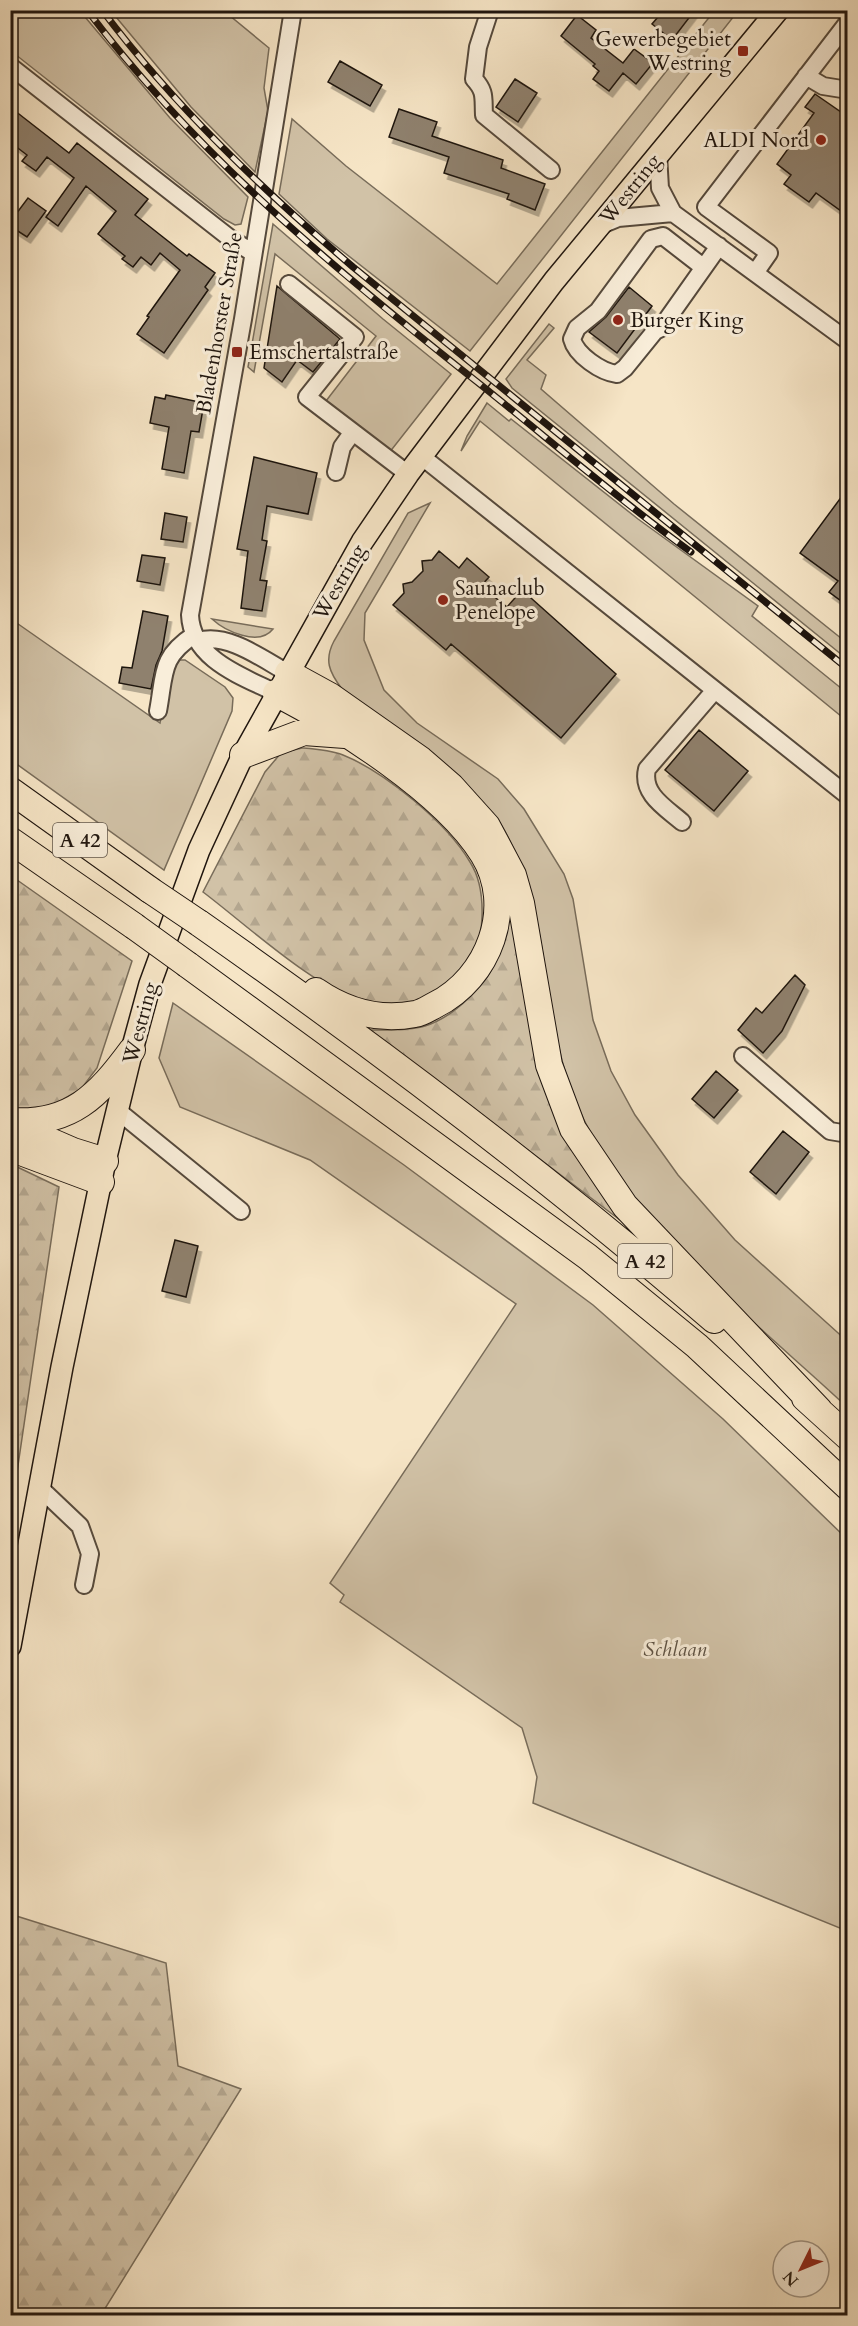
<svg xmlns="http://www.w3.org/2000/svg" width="858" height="2326" viewBox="0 0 858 2326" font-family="Cardo,serif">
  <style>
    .green { fill: #d1c2a7; stroke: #786c5a; stroke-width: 1.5 }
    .forest { fill: url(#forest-firs); stroke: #786c5a; stroke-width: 1.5 }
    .building { fill: #8f816e; stroke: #1f150e; stroke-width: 1.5; filter: url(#shadow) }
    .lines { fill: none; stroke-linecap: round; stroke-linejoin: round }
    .minor-casing { stroke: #55493c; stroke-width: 20 }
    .major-casing { stroke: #1f150e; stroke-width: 24 }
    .highway-casing { stroke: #1f150e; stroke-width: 28 }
    .minor { stroke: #f9eeda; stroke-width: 16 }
    .major { stroke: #f6e5c6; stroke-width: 21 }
    .highway { stroke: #f6e5c6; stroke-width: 26 }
    .rail-casing { stroke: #1f150e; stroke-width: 7 }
    .rail { stroke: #f9eeda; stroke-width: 4.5; stroke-dasharray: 14; stroke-linecap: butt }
    .highway-bridge-casing { stroke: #1f150e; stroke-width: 28; stroke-linecap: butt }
    .highway-bridge { stroke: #f6e5c6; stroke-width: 26 }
    .poi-dot { fill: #8f2418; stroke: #f9eeda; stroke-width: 2 }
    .labels { text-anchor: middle; stroke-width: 6; stroke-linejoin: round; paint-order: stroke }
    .shield { fill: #f9eeda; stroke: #60564b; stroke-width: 1.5 }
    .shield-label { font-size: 20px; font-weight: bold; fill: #1f150e }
    .poi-label { font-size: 21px; fill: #1f150e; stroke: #f9eeda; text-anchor: start }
    .street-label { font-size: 21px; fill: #1f150e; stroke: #f9eeda }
    .park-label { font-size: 21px; font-style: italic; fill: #5d5244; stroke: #f9eeda }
  </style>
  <defs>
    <pattern id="forest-firs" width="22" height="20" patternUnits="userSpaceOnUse" patternTransform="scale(1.5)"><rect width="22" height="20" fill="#d1c2a7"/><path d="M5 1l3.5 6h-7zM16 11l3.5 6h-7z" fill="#b3a68f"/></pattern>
    <filter id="shadow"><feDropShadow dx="3.5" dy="6" stdDeviation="0" flood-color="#0004"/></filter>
  </defs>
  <rect width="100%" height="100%" fill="#f6e5c6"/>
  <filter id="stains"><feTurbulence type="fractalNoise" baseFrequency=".00333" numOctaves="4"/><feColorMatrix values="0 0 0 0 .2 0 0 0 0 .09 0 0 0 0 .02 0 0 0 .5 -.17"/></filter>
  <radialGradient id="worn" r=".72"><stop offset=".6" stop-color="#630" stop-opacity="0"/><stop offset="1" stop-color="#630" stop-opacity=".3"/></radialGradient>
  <path class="green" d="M715,10l23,1 -268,340 -143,-112 -48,-45 13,-75 54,47 151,118z
    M10,11h70l90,107 78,79 -7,27 -6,1 -11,-6 -213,-168z
    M111,11h113l45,37 -5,40 4,23 -13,61 -64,-65z
    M273,224l110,95 68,55 -62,79 -62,-46 -1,-6 50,-65 -101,-82 -21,118 -6,-5z
    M549,324l5,4 -27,32 19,15 -5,14 133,115 173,139v16l-335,-271 -6,-9z
    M487,403l22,18 2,-2 127,100 120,87 -6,10 95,77v28l-367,-300 -19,30 6,-15z
    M430,503l-65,110 -1,27 20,50 33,33 81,56 26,30 40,65 9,25 20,121 18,51 24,44 43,60 57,65 112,101v66c-97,-91 -234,-194 -278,-323 -29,-86 -19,-182 -69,-261l-158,-134c-13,-17 -18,-29 -8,-48l74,-128z
    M11,619l149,104 12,-63h13l40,27 8,11 -1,13 -68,159 -153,-110z
    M212,619l61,10c-14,18 -48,2 -61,-10z
    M173,1003l231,162 189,140 130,114 124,120v392l-314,-128 4,-26 -15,-49 -182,-126 4,-7 -14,-12 186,-279 -206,-144 -130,-53 -21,-49z"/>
  <path class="forest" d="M302,748c13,1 28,2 41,7 42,17 104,68 127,107 18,28 15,82 -3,109 -6,7 -18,13 -26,18 -21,14 -48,22 -73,15 -53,-15 -120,-78 -165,-112l62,-120 16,-19z
    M10,875l122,86 -35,107 -16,21 -38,22h-32z
    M504,879l91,304 25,37 -250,-190c17,0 38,1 55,-4 27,-8 67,-44 73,-73 4,-23 4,-50 6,-74z
    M11,1164l48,23 -48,326z
    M10,1914l156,49 12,103 63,23 -140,226h-90z"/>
  <path class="building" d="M664,10h31l-23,30 -20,-16z
    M577,15l19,15 -5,8 32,25 11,-14 19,14 -17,21 -13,-11 -14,18 -16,-12 6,-8 -6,-5 2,-2 -34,-28z
    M340,61l42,24 -12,21 -42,-24z
    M515,79l22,14 -19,29 -22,-15z
    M815,94l33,23v99l-32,-23 -7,9 -25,-18 7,-9 -14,-11 37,-51 -9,-6z
    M10,107l59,46 8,-10 71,56 -13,16 52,41 2,-2 26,19 -10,14 3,3 -44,63 -27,-19 12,-17 -2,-1 33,-46 -20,-17 -9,12 -10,-8 -8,10 -11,-8 3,-3 -27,-22 18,-23 -30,-25 -28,40 -12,-9 28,-39 -27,-21 -11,14 -14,-10 5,-6 -17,-13z
    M399,109l38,13 -5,14 71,24 -2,8 44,16 -10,26 -28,-11 2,-5 -65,-21 5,-16 -60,-20z
    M28,198l18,13 -19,26 -17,-11v-4z
    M277,286l63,53 -27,33 -16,-12 -15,22 -18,-14z
    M629,287l23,19 -35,47 -28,-21 17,-15z
    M166,395l38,8 -5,29 -8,-1 -7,42 -22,-4 7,-42 -19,-4 5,-26 10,2z
    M254,457l63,16 -9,41 -41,-8 -5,34 5,1 -7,39 7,1 -5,30 -21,-3 7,-57 -11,-2z
    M848,488v118l-19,-14 9,-11 -38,-28z
    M165,513l22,4 -4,25 -22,-3z
    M439,551l20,17 8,-10 22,19 -8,9 26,21 15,-17 94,84 -55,64 -110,-94 -5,6 -53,-45 11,-12 -1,-9 9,-2 11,-11 -1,-10 10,-1z
    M142,555l23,3 -5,27 -23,-4z
    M143,611l25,5 -6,35 -6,14 -5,24 -32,-6 3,-16 10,1z
    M699,730l49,41 -34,40 -49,-41z
    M795,975l10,10 -23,46 -19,22 -25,-23 18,-22 6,5z
    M716,1071l22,19 -24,28 -22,-19z
    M783,1131l26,21 -33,42 -26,-22z
    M175,1240l23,6 -12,51 -24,-6z"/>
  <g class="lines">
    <g class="minor-casing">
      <path id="minor" d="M490,10l-12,37 -4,32c12,13 9,19 10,36l67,55
        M10,66l221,173 22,14
        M806,76l17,10 25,4
        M658,155l2,33 13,25 175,128
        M601,225l17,-7 55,-5
        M703,267l-40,-31 -12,3 -53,72 -21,17 -5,11c4,16 29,33 45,35l8,-6 30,-37 6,-3 58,-82
        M755,273l14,-20 -63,-46 142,-185
        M289,284l66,53 -48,60 101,77
        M421,456l427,340
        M336,472l6,-25 10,-14
        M199,641c28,-9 65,19 89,32
        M276,693c-34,-17 -84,-33 -86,-78l53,-296 50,-309
        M158,711c7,-37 2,-54 36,-76
        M682,822c-16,-14 -41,-28 -35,-53l68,-79
        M743,1056l87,75 12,2 6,-4
        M118,1111l123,100
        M40,1488l40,38 10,28 -6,31"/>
    </g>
    <g class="major-casing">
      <path id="major" d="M10,1646l52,-279 43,-206 27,-111 18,-66 49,-134 44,-95 119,-213 46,-68 146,-193 224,-271"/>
    </g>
    <g class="highway-casing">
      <path id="highway" d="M288,673l42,23 91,64 30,26 36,40 26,49 8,28 28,162 24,64 52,77 194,204
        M276,693c65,34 168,99 207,161 33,53 6,124 -48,151 -6,3 -13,8 -20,9 -36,7 -70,-3 -99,-23
        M243,755l61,-23 41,3
        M10,790l140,100
        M10,840l124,86
        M199,923c177,124 351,255 515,397
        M188,965l400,292 109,89 151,141
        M10,1121c61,4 88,-25 122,-71
        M13,1125l60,26 32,10
        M10,1148l91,34
        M805,1398l43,39"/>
    </g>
    <use href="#minor" class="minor"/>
    <use href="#major" class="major"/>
    <use href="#highway" class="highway"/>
    <g class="rail-casing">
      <path id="rail" d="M87,10c111,147 251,262 394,375 70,56 137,114 210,167
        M102,10c73,97 160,179 251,257l495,402"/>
    </g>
    <use href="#rail" class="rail"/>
    <g class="highway-bridge-casing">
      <path id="highway-bridge" d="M150,890l49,33
        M134,926l54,39"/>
    </g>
    <use href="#highway-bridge" class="highway-bridge"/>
  </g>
  <g class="poi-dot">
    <rect x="737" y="45" width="12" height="12" rx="3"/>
    <circle cx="821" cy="140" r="6"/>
    <circle cx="618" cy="320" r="6"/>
    <rect x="231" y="346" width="12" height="12" rx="3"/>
    <circle cx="443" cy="600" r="6"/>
  </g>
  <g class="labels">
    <g class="shield">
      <rect x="53" y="823" width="54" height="34" rx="4.5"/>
      <rect x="618" y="1244" width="54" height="34" rx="4.5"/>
    </g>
    <g class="shield-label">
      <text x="80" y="847">A 42</text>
      <text x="645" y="1268">A 42</text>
    </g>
    <g class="poi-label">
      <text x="731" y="46" text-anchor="end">Gewerbegebiet<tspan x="731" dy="24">Westring</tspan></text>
      <text x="809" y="147" text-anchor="end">ALDI Nord</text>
      <text x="630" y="327">Burger King</text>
      <text x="249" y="359">Emschertalstraße</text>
      <text x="455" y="595">Saunaclub<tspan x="455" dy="24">Penelope</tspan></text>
    </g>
    <g class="street-label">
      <text transform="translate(630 189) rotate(-51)" y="7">Westring</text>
      <text transform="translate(219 323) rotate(-80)" y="7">Bladenhorster Straße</text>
      <text transform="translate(339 582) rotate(-60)" y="7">Westring</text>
      <text transform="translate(140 1023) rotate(-75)" y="7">Westring</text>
    </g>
    <g class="park-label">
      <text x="675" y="1656">Schlaan</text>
    </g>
  </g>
  <rect width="858" height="2326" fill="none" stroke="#f6e5c6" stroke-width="36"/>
  <rect x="12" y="12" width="834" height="2302" fill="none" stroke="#1f150e" stroke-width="3"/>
  <rect x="18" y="18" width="822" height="2290" fill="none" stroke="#1f150e" stroke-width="1.5"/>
  <g transform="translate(801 2269) rotate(227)"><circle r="28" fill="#f9eeda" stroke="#a29788" stroke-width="1.5"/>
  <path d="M0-4.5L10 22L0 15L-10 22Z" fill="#8f2418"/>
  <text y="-9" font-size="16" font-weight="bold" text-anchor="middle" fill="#1f150e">N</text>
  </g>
  <rect width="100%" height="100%" filter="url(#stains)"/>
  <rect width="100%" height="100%" fill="url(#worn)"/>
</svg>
